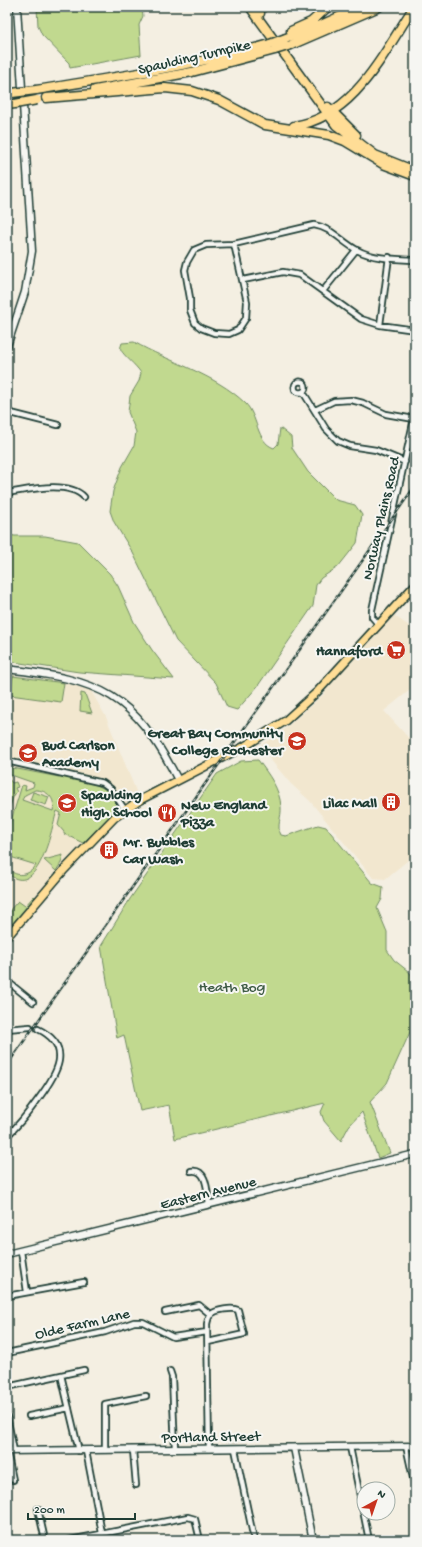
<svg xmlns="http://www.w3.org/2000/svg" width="422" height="1547" viewBox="0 0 422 1547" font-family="'Gochi Hand',sans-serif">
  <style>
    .built { fill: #f2e7cf }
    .green { fill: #c1d98f; stroke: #708b62; fill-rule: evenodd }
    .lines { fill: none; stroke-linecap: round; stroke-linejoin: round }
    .street-casing { stroke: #1f3d34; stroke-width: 8 }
    .secondary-casing { stroke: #1f3d34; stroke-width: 9 }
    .primary-casing { stroke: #1f3d34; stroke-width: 10 }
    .highway-casing { stroke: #1f3d34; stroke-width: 11 }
    .street { stroke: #f6f6f2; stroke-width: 4.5 }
    .secondary { stroke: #f6f6f2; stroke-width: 6 }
    .primary { stroke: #ffdd96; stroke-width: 7 }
    .highway { stroke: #ffdd96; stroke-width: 8 }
    .rail-casing { stroke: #1f3d34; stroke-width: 2.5 }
    .rail { stroke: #f6f6f2; stroke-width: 1; stroke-dasharray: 3; stroke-linecap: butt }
    .highway-bridge-casing { stroke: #1f3d34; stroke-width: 11; stroke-linecap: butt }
    .highway-bridge { stroke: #ffdd96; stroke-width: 8 }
    .labels { text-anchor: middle; stroke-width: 4; stroke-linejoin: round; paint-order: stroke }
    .street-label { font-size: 15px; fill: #1f3d34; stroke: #f6f6f2 }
    .poi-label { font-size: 15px; font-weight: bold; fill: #1f3d34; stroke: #f6f6f2; text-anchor: start }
    .park-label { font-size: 15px; fill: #3f5c46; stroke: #f6f6f2 }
  </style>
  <rect width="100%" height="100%" fill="#f4efe2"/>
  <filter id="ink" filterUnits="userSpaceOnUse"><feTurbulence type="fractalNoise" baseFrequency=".025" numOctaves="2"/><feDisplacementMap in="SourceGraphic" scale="8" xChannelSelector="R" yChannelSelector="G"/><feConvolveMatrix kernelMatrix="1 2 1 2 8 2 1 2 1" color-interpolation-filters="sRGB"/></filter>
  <g filter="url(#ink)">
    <path class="built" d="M395,614l1,3 19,13v56l-31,25 31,34v103l-8,13 -22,18 -12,-1 -63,-77 -19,-17 -32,-38 20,-12 45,-40 2,-6z
      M7,674l57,8 27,9 15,26 32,79 -33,24 -19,19 -79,91z"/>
    <path class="green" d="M37,7h105l1,9 -4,9 2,30 -71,13 -1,-5 -27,-28 -4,-9z
      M134,342c35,20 81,32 111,61 13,12 11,39 29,45l4,-4 2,-16 11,9 1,11 16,24 28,28 19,5 7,10 -5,28 -19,24 -17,11 -5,7 -3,21 -56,81 -20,23 -10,-3 -11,-24 -40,-42 -43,-88 -19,-31 -4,-11 3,-20 9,-24 12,-21 2,-14 -8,-20 2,-16 9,-15 2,-8c-5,-8 -17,-17 -20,-23 -1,-2 0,-4 1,-7z
      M7,535l8,1h30l33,6 32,32 8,12 16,36 18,28 22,29 -95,-7 -72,-11z
      M13,676l51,7 -3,19 -51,-7z
      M81,693l4,1 7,19 -12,-2z
      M258,760c11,15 22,29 23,47 1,10 -5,19 0,28l5,1 32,-11 8,2 46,56 11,4 -1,12 -5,9 10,24v18l7,10 14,11 7,8v42l-28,62 -17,19 20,51 -12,5 -16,-46 -13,14 -8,15 -17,-20 -3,-9 4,-9 -150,36 -6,-34 -29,6 -16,-76 -7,3 -16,-92 29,-47 87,-125 24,-13z
      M7,767l52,10 3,-2 35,10 13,7 9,16 -36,35 -19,-9v-2l-6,-7 3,-12 -4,-2c-6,18 -18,90 -50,62v-7c7,13 23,10 29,-1l-29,-9v-22l15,-49 4,1 -1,4 8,-3 1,-4 -23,-8 -2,4 3,4 4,-1 2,5 -3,1 2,4c-5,4 -5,11 -8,17l-2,-1zM35,790c12,0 21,8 18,21l-31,-11 3,-5z
      M33,792l16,5 -3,8 -16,-5z
      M63,855l-2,8 -5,8 -12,-11z
      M34,896l1,1 -28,33v-17l11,-12 7,5z"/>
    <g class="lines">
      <g class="street-casing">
        <path id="street" d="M234,244l13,58 -1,16 -8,12 -9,4 -15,-1 -13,-5 -6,-5 -5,-13v-12l-5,-28 2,-8 7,-12 12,-5 28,-1 80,-19c18,3 28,17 43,25 16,9 40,9 58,10
          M243,280l40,-8 17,3 61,44 19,6 35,5
          M323,291l33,-41
          M380,325l9,-68
          M415,334v29
          M294.5 387a5.5 5.5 0 1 1 11 0a5.5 5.5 0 1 1-11 0Z
          M303,392l23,37 12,12 12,5 26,4 29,12
          M315,410l19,-9 17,-1 12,3 23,11 28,5
          M7,412l51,13
          M7,493c21,-3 61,-13 77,4
          M378,624l-6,-7v-7l43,-196
          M7,761l96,22 8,6 14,21
          M7,981l26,21
          M7,1029l23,-2
          M7,1136c12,-11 22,-24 32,-38 17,-23 36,-51 -1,-69
          M191,1171c17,-3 16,22 18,33
          M21,1251l6,41
          M7,1296l77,-14
          M165,1312l34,-7 12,10
          M208,1342l36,-8 -6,-24c-6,-3 -22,0 -27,4 -3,3 -3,6 -4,10l2,125
          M7,1353l98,-21 29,-10h9l30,15 34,-5
          M170,1371l2,6 3,72
          M61,1375l18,76
          M7,1387l77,-17
          M7,1416l7,35
          M29,1416l40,-8
          M406,1446l9,41
          M350,1447l19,93
          M235,1449l19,91
          M105,1450v-46l41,-8
          M133,1450l3,35
          M7,1451l6,29
          M86,1451l16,82
          M38,1509l7,31
          M70,1540l118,-23 7,2 5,21"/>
      </g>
      <g class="secondary-casing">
        <path id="secondary" d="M7,346l18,-54 7,-41 -15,-244
          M7,669c94,11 126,24 171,111
          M7,1254l408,-100
          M294,1448l19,92
          M7,1451l408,-5"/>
      </g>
      <g class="primary-casing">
        <path id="primary" d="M7,937l57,-67 50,-52 26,-18 105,-54 40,-25 32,-29 98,-107"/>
      </g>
      <g class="highway-casing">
        <path id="highway" d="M250,7l86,118 39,30 40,16
          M258,7l2,6
          M291,31l20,-9 17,-15
          M286,38l35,-13 40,-18
          M291,45l88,-38
          M36,90c79,-13 157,-24 234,-46
          M95,90l97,-18 83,-22
          M46,98l119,-10 27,3 27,9 46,25 64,10 16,6 38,23 32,12
          M7,105l8,-1
          M328,107l28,28
          M294,126c61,-9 89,-73 120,-119"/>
      </g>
      <use href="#street" class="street"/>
      <use href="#secondary" class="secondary"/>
      <use href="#primary" class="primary"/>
      <use href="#highway" class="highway"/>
      <g class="rail-casing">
        <path id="rail" d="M7,1065l408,-579"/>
      </g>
      <use href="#rail" class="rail"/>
      <g class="highway-bridge-casing">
        <path id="highway-bridge" d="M270,44l16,-6
          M275,50l16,-5
          M12,93l24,-3
          M15,104l22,-4"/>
      </g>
      <use href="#highway-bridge" class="highway-bridge"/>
    </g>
  </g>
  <defs>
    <g id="supermarket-disc" transform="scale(1)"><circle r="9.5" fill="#c8321e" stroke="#f6f6f2"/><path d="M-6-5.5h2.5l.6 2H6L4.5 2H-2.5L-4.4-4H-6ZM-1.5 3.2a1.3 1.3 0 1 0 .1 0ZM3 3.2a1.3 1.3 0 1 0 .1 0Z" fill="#fff"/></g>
    <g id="university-disc" transform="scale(1)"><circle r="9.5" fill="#c8321e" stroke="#f6f6f2"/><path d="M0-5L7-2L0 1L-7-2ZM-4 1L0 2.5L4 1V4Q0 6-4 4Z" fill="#fff"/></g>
    <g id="school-disc" transform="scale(1)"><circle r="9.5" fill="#c8321e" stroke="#f6f6f2"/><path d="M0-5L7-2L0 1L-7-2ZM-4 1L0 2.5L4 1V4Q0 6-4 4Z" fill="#fff"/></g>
    <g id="building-disc" transform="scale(1)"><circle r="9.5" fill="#c8321e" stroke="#f6f6f2"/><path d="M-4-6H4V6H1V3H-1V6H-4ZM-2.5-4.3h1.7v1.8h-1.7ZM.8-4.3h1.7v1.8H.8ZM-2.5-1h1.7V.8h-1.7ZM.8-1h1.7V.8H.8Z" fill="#fff"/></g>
    <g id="restaurant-disc" transform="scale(1)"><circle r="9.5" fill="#c8321e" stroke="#f6f6f2"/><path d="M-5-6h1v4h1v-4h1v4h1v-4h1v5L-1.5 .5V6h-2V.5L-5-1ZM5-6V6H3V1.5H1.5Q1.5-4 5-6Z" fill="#fff"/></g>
  </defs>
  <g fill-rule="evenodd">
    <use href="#supermarket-disc" x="396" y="650"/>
    <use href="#university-disc" x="297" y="741"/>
    <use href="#school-disc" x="28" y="753"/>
    <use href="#building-disc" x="391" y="802"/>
    <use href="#school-disc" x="67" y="803"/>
    <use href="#restaurant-disc" x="167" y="813"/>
    <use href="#building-disc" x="109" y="850"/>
  </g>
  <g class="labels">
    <g class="street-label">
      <text transform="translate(194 56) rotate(-13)" y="5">Spaulding Turnpike</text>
      <text transform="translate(380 518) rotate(-77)" y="5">Norway Plains Road</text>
      <text transform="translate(208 1192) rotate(-14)" y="5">Eastern Avenue</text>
      <text transform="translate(82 1323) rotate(-13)" y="5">Olde Farm Lane</text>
      <text transform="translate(211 1436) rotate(-1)" y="5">Portland Street</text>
    </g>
    <g class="poi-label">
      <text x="382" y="655" text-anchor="end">Hannaford</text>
      <text x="283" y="737" text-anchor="end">Great Bay Community<tspan x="283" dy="17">College Rochester</tspan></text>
      <text x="42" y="749">Bud Carlson<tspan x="42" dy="17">Academy</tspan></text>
      <text x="81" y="799">Spaulding<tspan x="81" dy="17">High School</tspan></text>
      <text x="377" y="807" text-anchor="end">Lilac Mall</text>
      <text x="181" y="809">New England<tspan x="181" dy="17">Pizza</tspan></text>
      <text x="123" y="846">Mr. Bubbles<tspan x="123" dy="17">Car Wash</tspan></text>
    </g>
    <g class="park-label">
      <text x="232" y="991">Heath Bog</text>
    </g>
  </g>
  <rect width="422" height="1547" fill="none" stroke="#f6f6f2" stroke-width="24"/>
  <rect x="12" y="12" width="398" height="1523" fill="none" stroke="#1f3d34" stroke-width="1.5" filter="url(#ink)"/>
  <g transform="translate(376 1501) rotate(40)"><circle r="19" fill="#f6f6f2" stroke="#a0aca6"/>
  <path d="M0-3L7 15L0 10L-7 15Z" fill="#c8321e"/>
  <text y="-6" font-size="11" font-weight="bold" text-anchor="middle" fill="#1f3d34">N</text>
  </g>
  <path d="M28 1513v6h107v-6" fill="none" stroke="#1f3d34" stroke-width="2"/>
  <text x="34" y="1513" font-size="12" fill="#1f3d34" stroke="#f6f6f2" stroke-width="3" paint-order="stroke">200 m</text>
</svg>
